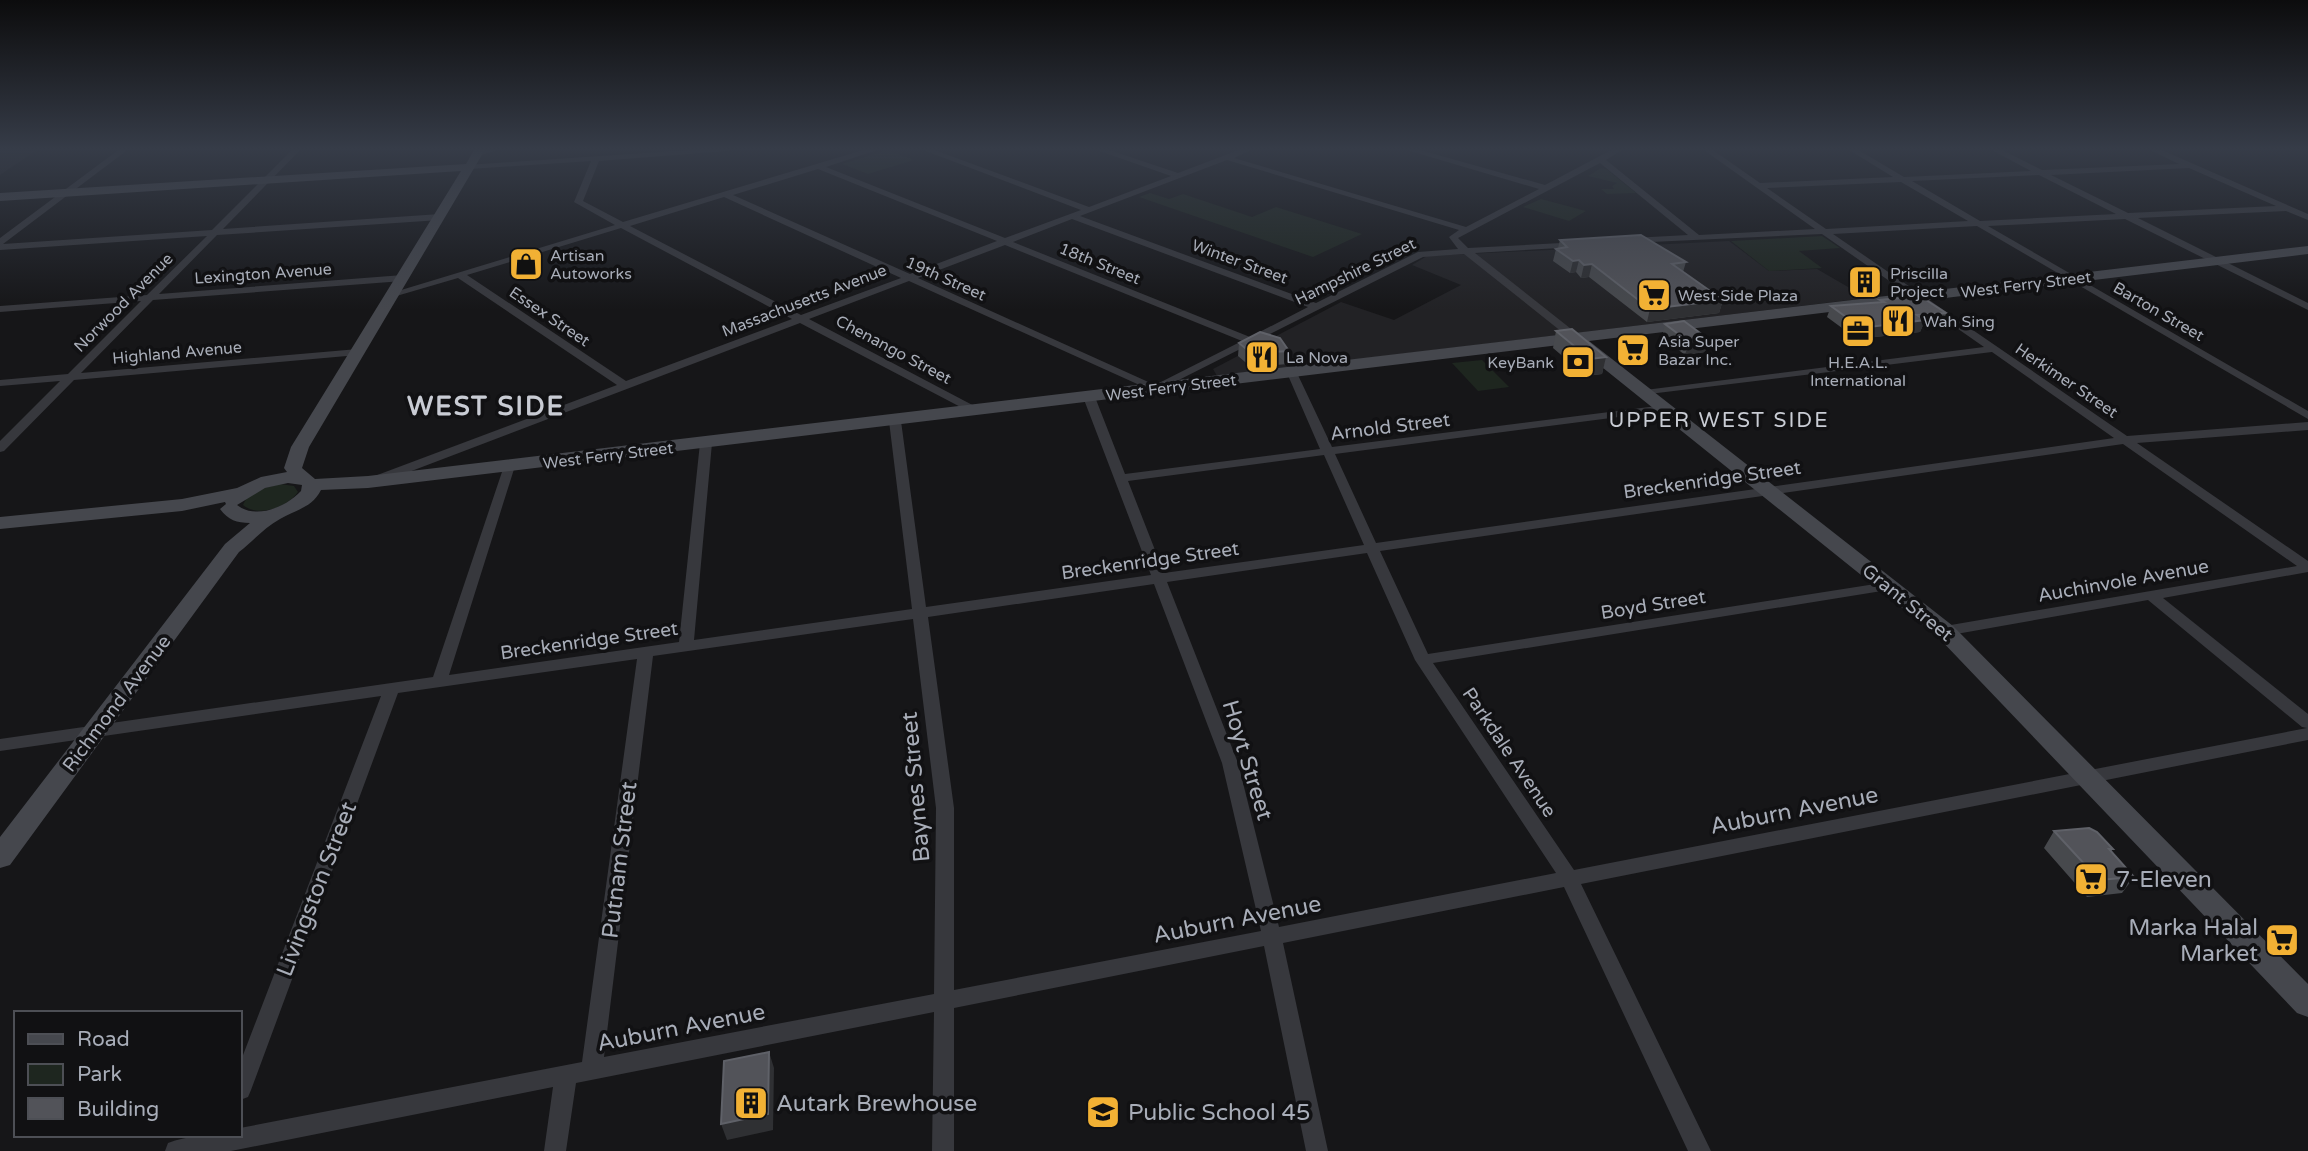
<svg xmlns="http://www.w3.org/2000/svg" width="2308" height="1151" viewBox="0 0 2308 1151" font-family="'Varela Round',sans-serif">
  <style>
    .built { fill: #222225 }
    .green { fill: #1e261f }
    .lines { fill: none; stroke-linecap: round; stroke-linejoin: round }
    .street { fill: #37383d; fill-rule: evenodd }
    .secondary { fill: #45474d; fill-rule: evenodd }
    .wall { fill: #47494d }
    .shaded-wall { fill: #2f3033 }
    .building { fill: #525359; stroke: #5f6168; stroke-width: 2 }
    .labels { text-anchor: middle; stroke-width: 7; stroke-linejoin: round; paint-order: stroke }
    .far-poi-label { font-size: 16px; fill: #a8adb8; stroke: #111113; text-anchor: start }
    .far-street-label { font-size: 16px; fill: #a8adb8; stroke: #111113 }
    .street-label { font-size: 19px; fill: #a8adb8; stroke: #111113 }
    .neighbourhood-label { font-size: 21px; letter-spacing: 2px; fill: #c9ccd4; stroke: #111113 }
    .near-street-label { font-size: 23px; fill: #a8adb8; stroke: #111113 }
    .near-poi-label { font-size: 23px; fill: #a8adb8; stroke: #111113; text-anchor: start }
    .district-label { font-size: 26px; font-weight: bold; letter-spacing: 2px; fill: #c9ccd4; stroke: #111113 }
  </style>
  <rect width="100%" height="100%" fill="#161618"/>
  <path class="built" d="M0,148h40l-40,27z
    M1729,241l40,30 48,-2 50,29 -650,78 -4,-7 128,-67 53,18 67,-35 -49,-20 15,-9z"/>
  <path class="green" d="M887,150l27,10 -46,14 -26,-10z
    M1601,168l5,1 30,24 -29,1 -6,-5h13l-2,-3 5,-3 -29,-7z
    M1150,193l19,6 14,-5 69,23 24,-10 86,27 -49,23 -174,-60z
    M1541,199l45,12 -17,10 -46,-14z
    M1822,236l18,12 -41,3 23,17 -53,3 -38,-30z
    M1482,360l27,27 -31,4 -26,-28z
    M280,484l14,2 4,6c-10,15 -40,26 -55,13 6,-15 23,-17 37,-21z"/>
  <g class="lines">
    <path class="street" d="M121,148h9l-127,96 209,-14 82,-82h8l-79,81 217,-15 4,3 -4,3 -223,15 -58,59 244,-19 5,3 -5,3 -250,19 -72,73 277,-24 5,3 -5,3 -284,25 -70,71 -4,1v-11l60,-60 -60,5v-6l68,-6 73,-73 -141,11v-6l147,-11 60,-59 -207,14v-12z
      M490,148h14l-26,8 -4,-2z
      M719,148h46l-166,13 -16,40 40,21 247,-74h13l-57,19 179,71 76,-28 -163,-62h11l160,59 82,-31 -80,-28h12l75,25 66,-25h11l-21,10 232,69 73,-38 -139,-41h13l132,37 70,-37h10l-19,12 93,75 116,-6 -114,-81h9l50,35 133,-6 -47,-29h9l49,29 127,-6 -43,-23h10l44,22 137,-6 -33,-16h11l151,66v6l-22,-9 -148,7 170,85v7l-183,-91 -137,7 320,185v8l-331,-193 -144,8 294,202 181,-14v8l-171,13 171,118v11l-145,26 145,116v26l-727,144 130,267h-23l-124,-264 -281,56 45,208h-22l-42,-205 -310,62v143h-22l2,-139 -358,71 -10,68h-22l9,-64 -322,64h-66l3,-8c23,-9 47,-8 72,-8v-7l342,-66 55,-403 -239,34 -147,397 -3,7 -8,3v-37l141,-367 -381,55v-12l433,-62 72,-214h8l2,3 -66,209 230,-33 21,-199 6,-4 6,4 -18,197 218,-31 -23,-188 6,-4 6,4 25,186 225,-32 -68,-178 6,-3 6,3 30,77 195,-25 -33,-76 5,-3 5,3 35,74 333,-42 6,3 -6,3 -330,43 41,89 738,-105 -122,-86 -351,43v-4l4,-1 339,-43 -162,-113 -193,9v-4l3,-1 56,-3 -88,-72 -142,75 10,10 112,-6 2,2 -5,3 -102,6 105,83v4h-8l-108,-86 -41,3 -268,135 -246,-111 -100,38 171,90v4h-8l-172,-90 -420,160h-8l-2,-3 2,-3 245,-92 -159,-107 -65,19 -5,-3 227,-69 -41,-23 17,-41 -121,8 -4,-2 1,-2zM1227,160l232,70 -10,7 9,12 -40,3 -102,51 -236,-87zM2189,168l87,38 -148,7 -77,-38zM818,169l179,72 -87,33 -177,-79zM2039,175l77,39 -136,7 -68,-40zM1901,182l67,39 -142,8 -59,-41zM724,197l177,81 -100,37 -171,-89zM1072,219l236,88 -58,30 -237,-95zM621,228l171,91 -166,62 -159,-106zM1005,245l237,96 -87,44 -237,-107zM2123,444l174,122 -352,60 -7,5 7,5 203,-36 154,127 5,1 -733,142 -141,-207 455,-73 7,-4 -7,-4 -460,72 -48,-103zM1324,455l40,90 -200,28 -36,-92zM1367,553l48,107 141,213 -277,54 -41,-164 -71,-181zM1154,584l68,179 39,168 -307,59v-182l-26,-191zM913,619l23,189 -2,186 -330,63 49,-401z"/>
    <path class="secondary" d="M475,148h11l-177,299 -7,21 13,11 53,-3 1940,-230v8l-719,87 364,285 355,358v33l-11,-4 -360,-377 -360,-289 -1,-4 -1208,145 -47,2c-9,18 -26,20 -41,29 -15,8 -28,23 -41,33l-229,313 -10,3v-31l225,-293 25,-21c-13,0 -22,-3 -30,-14l6,-5 -1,-2 -43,9 -182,18v-12l182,-18 55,-11 24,-11 26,-5 -3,-4 7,-21 170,-276 -461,30v-8l466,-29zM288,483l14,2 -1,6c-15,16 -45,29 -64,14l28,-17z"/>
  </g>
  <path class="wall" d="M1560,240l126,22 -3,10 40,28 -4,13 -72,9 -58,-45 -8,1 -5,-6 -6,1 -17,-12 3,-12 2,-1z
    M1880,300l66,13 -4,11 -19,1 -3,7 -63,7 -30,-22 4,-11 48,-4z
    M1665,324l43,15 -3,13 -20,3 -23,-18z
    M1556,331l50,26 -4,17 -16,2 -33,-28z
    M1239,343l50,8 -1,13 -37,3 -13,-11z
    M2054,831l59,18 -2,3 23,25 -12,16 -35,4 -43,-49z"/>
  <path class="shaded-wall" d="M1579,260l-3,12 -6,1 3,-12z
    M1592,264l-3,13 -8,1 3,-13z
    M1723,300l-4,13 -72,9 3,-13z
    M1925,320l-5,12 -63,7 4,-11z
    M1708,339l-3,13 -20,3 4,-13z
    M1606,357l-4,17 -16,2 4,-17z
    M769,1052l5,16 -1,62 -46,10 -6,-16z"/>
  <path class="building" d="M1641,235l45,27 -14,2 51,36 -73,9 -58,-45 -8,1 -5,-5 -6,1 -17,-12 11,-2 -7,-7z
    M1920,296l26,17 -29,2 8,5 -64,8 -30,-22 53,-4 -4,-2z
    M1684,321l24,18 -19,3 -24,-18z
    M1572,329l34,28 -16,2 -34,-28z
    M1260,332l20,6 9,13 -38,2 -12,-10z
    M2089,828l8,4 16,17h-4l25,28 -35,3 -45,-49z
    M769,1052l-1,62 -47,10 3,-63z"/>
  <linearGradient id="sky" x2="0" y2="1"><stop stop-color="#0c0c0d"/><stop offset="0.48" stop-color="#363c48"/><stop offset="1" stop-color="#363c48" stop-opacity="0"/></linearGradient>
  <rect width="2308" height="310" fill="url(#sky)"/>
  <defs>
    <g id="shop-square" transform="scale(1.75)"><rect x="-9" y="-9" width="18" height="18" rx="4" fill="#f2b134" stroke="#111113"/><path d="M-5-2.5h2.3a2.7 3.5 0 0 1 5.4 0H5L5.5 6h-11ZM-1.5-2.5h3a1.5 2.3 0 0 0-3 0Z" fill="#111"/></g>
    <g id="building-square" transform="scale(1.75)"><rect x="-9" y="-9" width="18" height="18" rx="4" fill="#f2b134" stroke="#111113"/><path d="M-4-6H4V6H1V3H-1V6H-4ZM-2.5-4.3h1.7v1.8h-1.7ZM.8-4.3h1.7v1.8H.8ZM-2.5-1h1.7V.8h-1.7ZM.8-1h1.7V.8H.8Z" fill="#111"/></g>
    <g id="supermarket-square" transform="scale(1.75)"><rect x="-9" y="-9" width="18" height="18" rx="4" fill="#f2b134" stroke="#111113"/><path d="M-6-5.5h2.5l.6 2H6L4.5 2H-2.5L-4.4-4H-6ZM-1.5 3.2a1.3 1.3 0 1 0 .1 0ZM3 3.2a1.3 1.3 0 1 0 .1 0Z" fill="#111"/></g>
    <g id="restaurant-square" transform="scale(1.75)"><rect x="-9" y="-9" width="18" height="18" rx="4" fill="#f2b134" stroke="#111113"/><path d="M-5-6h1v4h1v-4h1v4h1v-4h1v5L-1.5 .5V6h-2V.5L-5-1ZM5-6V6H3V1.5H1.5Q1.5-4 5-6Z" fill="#111"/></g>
    <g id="office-square" transform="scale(1.75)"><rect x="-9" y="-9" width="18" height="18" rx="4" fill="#f2b134" stroke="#111113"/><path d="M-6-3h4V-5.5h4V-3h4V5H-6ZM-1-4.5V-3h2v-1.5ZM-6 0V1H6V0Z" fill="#111"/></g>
    <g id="bank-square" transform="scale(1.75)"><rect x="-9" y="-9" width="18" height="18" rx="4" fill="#f2b134" stroke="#111113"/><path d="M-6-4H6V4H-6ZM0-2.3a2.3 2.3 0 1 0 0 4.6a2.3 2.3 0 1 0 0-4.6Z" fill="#111"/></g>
    <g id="school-square" transform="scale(1.75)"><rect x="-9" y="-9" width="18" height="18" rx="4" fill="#f2b134" stroke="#111113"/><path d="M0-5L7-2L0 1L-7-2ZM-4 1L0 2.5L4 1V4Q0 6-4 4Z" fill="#111"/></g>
  </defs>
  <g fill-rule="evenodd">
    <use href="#shop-square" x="526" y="264"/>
    <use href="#building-square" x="1865" y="282"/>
    <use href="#supermarket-square" x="1654" y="295"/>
    <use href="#restaurant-square" x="1898" y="321"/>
    <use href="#office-square" x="1858" y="331"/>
    <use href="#supermarket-square" x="1633" y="350"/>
    <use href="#restaurant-square" x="1262" y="357"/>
    <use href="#bank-square" x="1578" y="362"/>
    <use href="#supermarket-square" x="2091" y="879"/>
    <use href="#supermarket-square" x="2282" y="940"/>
    <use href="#building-square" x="751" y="1103"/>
    <use href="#school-square" x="1103" y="1112"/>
  </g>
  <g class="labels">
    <g class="far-poi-label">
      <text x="550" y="261">Artisan<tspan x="550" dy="18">Autoworks</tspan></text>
      <text x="1890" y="279">Priscilla<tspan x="1890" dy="18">Project</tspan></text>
      <text x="1678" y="301">West Side Plaza</text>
      <text x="1923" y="327">Wah Sing</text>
      <text x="1658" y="347">Asia Super<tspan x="1658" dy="18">Bazar Inc.</tspan></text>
      <text x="1286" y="363">La Nova</text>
      <text x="1554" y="368" text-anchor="end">KeyBank</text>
      <text x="1858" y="368" text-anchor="middle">H.E.A.L.<tspan x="1858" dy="18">International</tspan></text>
    </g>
    <g class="far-street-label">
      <text transform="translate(1240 261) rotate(20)" y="6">Winter Street</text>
      <text transform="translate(1100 263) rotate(22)" y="6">18th Street</text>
      <text transform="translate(1355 271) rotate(-26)" y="6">Hampshire Street</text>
      <text transform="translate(263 273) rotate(-4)" y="6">Lexington Avenue</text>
      <text transform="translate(946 278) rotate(24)" y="6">19th Street</text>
      <text transform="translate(2026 284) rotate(-7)" y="6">West Ferry Street</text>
      <text transform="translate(804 300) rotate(-21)" y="6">Massachusetts Avenue</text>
      <text transform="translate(123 302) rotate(-45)" y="6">Norwood Avenue</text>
      <text transform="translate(2159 311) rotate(30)" y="6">Barton Street</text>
      <text transform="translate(550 316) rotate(34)" y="6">Essex Street</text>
      <text transform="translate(894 349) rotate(28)" y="6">Chenango Street</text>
      <text transform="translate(177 352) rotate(-5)" y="6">Highland Avenue</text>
      <text transform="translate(2067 380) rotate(34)" y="6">Herkimer Street</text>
      <text transform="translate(1171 387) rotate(-7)" y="6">West Ferry Street</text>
      <text transform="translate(608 455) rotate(-7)" y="6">West Ferry Street</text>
    </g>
    <g class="street-label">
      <text transform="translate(1390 426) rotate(-7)" y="7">Arnold Street</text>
      <text transform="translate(1712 479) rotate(-8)" y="7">Breckenridge Street</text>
      <text transform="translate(1150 560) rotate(-8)" y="7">Breckenridge Street</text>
      <text transform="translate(2123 580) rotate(-10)" y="7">Auchinvole Avenue</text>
      <text transform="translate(1908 602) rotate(39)" y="7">Grant Street</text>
      <text transform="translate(1653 604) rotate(-9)" y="7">Boyd Street</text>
      <text transform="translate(589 640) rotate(-8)" y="7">Breckenridge Street</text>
      <text transform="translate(116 703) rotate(-53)" y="7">Richmond Avenue</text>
      <text transform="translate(1510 752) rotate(56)" y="7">Parkdale Avenue</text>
    </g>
    <g class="neighbourhood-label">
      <text x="1719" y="427">UPPER WEST SIDE</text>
    </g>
    <g class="near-street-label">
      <text transform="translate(1248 760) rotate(73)" y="8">Hoyt Street</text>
      <text transform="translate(915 787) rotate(-95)" y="8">Baynes Street</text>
      <text transform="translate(1794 810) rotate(-11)" y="8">Auburn Avenue</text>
      <text transform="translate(619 860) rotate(-83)" y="8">Putnam Street</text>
      <text transform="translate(316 889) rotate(-69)" y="8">Livingston Street</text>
      <text transform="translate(1237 919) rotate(-11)" y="8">Auburn Avenue</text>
      <text transform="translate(681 1027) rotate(-11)" y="8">Auburn Avenue</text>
    </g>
    <g class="near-poi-label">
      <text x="2116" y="887">7-Eleven</text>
      <text x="2258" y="935" text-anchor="end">Marka Halal<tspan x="2258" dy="26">Market</tspan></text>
      <text x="776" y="1111">Autark Brewhouse</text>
      <text x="1128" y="1120">Public School 45</text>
    </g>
    <g class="district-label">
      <text x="486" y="415">WEST SIDE</text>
    </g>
  </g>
  <rect x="14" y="1011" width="228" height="126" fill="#111113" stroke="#4d4f55" stroke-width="2"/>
  <rect x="28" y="1034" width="35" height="10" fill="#45474d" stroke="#4d4f55" stroke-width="2"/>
  <text x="77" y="1046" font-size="21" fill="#a8adb8">Road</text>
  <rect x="28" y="1064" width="35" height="21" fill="#1e261f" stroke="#4d4f55" stroke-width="2"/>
  <text x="77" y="1081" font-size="21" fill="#a8adb8">Park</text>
  <rect x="28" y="1098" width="35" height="21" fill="#525359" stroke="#4d4f55" stroke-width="2"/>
  <text x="77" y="1116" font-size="21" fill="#a8adb8">Building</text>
</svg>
